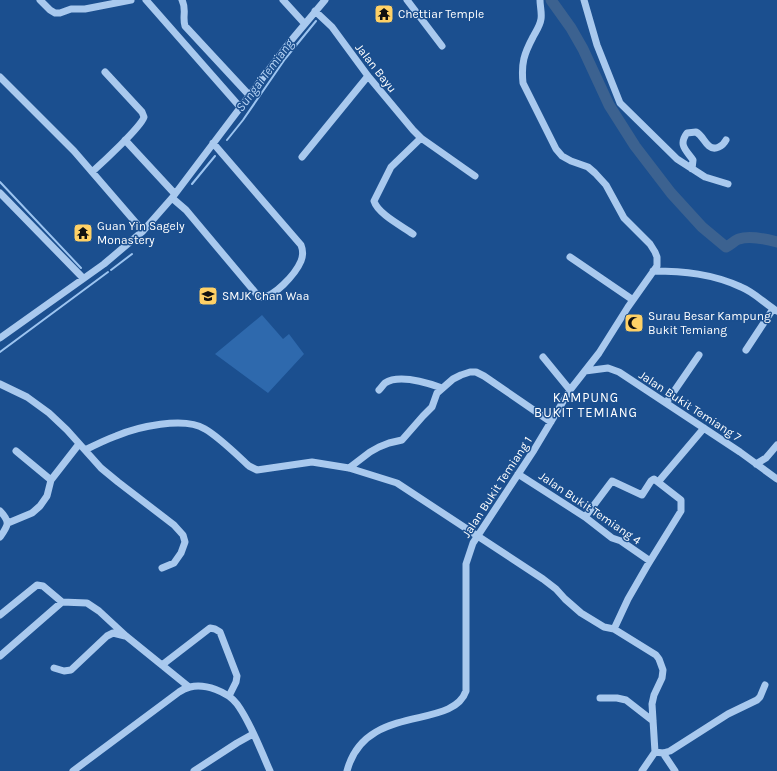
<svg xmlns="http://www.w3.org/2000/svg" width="777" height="771" viewBox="0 0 777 771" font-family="Karla,sans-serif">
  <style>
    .green { fill: #2e69ad }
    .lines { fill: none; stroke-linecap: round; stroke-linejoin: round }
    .stream { stroke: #9cc4f0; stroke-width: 2 }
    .river { stroke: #3c6290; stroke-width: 11 }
    .minor { stroke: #a9c9ee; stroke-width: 7 }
    .labels { text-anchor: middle; stroke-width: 3; stroke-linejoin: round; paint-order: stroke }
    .poi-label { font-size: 12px; fill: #fff; stroke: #1b4f8f; text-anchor: start }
    .street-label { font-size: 12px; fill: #fff; stroke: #1b4f8f }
    .water-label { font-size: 13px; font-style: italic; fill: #b5d3f5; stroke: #1b4f8f }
    .neighbourhood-label { font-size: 13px; letter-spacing: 1px; fill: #fff; stroke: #1b4f8f }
  </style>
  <rect width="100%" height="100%" fill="#1b4f8f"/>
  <path class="green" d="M262,315l21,24 6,-5 15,20 -36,39 -53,-39z"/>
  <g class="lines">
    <path class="stream" d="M227,140l16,-20 42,-61 31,-38
      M0,182l81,86
      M192,184l23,-28
      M111,270l21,-16
      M0,352l108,-80"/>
    <path class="river" d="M551,0l20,28 12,21 26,56 26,41 36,47 31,34 24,20c6,-3 9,-7 13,-8 11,-4 27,0 38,3"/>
    <path class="minor" d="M40,0l10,10 5,3h5l11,-4h14l46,-9
      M146,0l94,107
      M182,0c5,10 0,16 3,26l64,69
      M283,0l21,23
      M407,0l35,46
      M584,0l13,45 23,58 57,56 28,18 23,7
      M315,11l17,16 36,49 45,54 8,8 54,38
      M0,77l74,74 69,80
      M125,140l50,54
      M302,157l66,-81
      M692,169l1,-9c-7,-10 -15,-15 -6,-27l9,-1c6,3 8,10 13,14 6,5 14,0 17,-6
      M92,172c10,-9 49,-45 52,-55l-2,-5 -37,-40
      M0,193l83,85
      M172,198l14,12 73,87c14,3 37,-24 42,-36 2,-5 2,-11 0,-16l-88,-102
      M413,234c-11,-8 -35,-20 -39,-33l17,-34 30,-29
      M570,257l63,43
      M653,271c31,0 60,3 88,16 13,5 24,17 36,24
      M0,338l104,-74 39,-33 29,-33 117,-155 36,-43
      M746,350l27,-41
      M543,357l27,33
      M585,371l23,-3 11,4 121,80 37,27
      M0,384l27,13 22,16 18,17 34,38 17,14 56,43 9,10 2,7 -4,11 -7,10 -12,5
      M379,390c2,-2 4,-5 6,-7 14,-9 43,0 57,5
      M666,403l33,-48
      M85,450c10,-5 20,-10 31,-14 21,-9 68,-20 89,-7 14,8 32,26 44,37l8,4 55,-8 37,6 48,15 146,96 13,10 9,10 16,14 23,14 10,2 42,26 3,4 4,11 -1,8 -8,17 -2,9 3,48 -13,19
      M16,451l35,29
      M756,464l10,-6 11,-13
      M349,468l21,-16 9,-5 10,-4 13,-3 21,-24 9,-9 5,-14 16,-14 8,-4 9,-3h6l8,4 67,46
      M518,474l67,43 27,21 9,3 29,20
      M659,481l45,-53
      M0,511c11,11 8,15 0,26
      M585,517l27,-36 30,14 9,-14 3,-2 27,21v11l-34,55 -19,33 -14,30
      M8,523l24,-10 8,-7 7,-10 4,-16 28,-36
      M0,615l37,-30 6,1 19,16
      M0,656l62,-54 25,1 12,8 27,25 63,51
      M162,665l48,-37 5,1 5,3 17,44 -1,6 -7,14
      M54,668l10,3 7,-1 36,-34 6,-3 12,3
      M600,698h17l9,2 27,21
      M655,752l8,1 7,-2 58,-37 29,-14 3,-3 5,-12
      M663,753l12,18
      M73,771l106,-79c3,-2 7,-4 11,-5 15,-4 38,5 47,17 14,19 23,45 33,67
      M194,771l43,-28 16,-9
      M347,771c18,-69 105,-40 119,-80v-127l7,-21 61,-93 36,-60 29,-37 29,-46 29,-41v-9l-2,-5 -5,-8 -26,-26 -18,-33 -11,-12 -7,-6 -17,-6 -9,-5 -6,-7 -33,-66c-2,-20 1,-29 10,-46 3,-6 7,-11 8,-18 1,-6 -1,-13 -1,-19"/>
  </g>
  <defs>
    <g id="temple-square" transform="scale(1)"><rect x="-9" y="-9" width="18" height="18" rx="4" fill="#ffd166" stroke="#1b4f8f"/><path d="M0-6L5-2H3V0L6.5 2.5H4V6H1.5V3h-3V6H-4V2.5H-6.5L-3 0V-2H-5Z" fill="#111"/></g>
    <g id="school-square" transform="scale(1)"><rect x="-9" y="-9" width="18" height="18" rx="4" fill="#ffd166" stroke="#1b4f8f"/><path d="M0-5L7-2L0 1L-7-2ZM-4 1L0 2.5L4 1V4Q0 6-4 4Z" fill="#111"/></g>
    <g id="mosque-square" transform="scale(1)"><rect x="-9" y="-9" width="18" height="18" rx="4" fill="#ffd166" stroke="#1b4f8f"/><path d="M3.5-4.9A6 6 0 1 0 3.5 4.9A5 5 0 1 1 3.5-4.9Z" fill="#111"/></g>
  </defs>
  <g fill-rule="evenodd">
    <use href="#temple-square" x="384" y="14"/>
    <use href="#temple-square" x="83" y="233"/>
    <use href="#school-square" x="208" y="296"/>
    <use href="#mosque-square" x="634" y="323"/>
  </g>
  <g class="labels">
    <g class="poi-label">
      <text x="398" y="18">Chettiar Temple</text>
      <text x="97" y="230">Guan Yin Sagely<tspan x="97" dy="14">Monastery</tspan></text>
      <text x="222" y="300">SMJK Chan Waa</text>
      <text x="648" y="320">Surau Besar Kampung<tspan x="648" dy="14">Bukit Temiang</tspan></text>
    </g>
    <g class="street-label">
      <text transform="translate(376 68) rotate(52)" y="4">Jalan Bayu</text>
      <text transform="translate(690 406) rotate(33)" y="4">Jalan Bukit Temiang 7</text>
      <text transform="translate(497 487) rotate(-57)" y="4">Jalan Bukit Temiang 1</text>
      <text transform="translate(590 508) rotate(34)" y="4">Jalan Bukit Temiang 4</text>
    </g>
    <g class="water-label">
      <text transform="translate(264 75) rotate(-53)" y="5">Sungai Temiang</text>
    </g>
    <g class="neighbourhood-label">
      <text x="586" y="402">KAMPUNG<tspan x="586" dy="15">BUKIT TEMIANG</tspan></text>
    </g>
  </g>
</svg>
